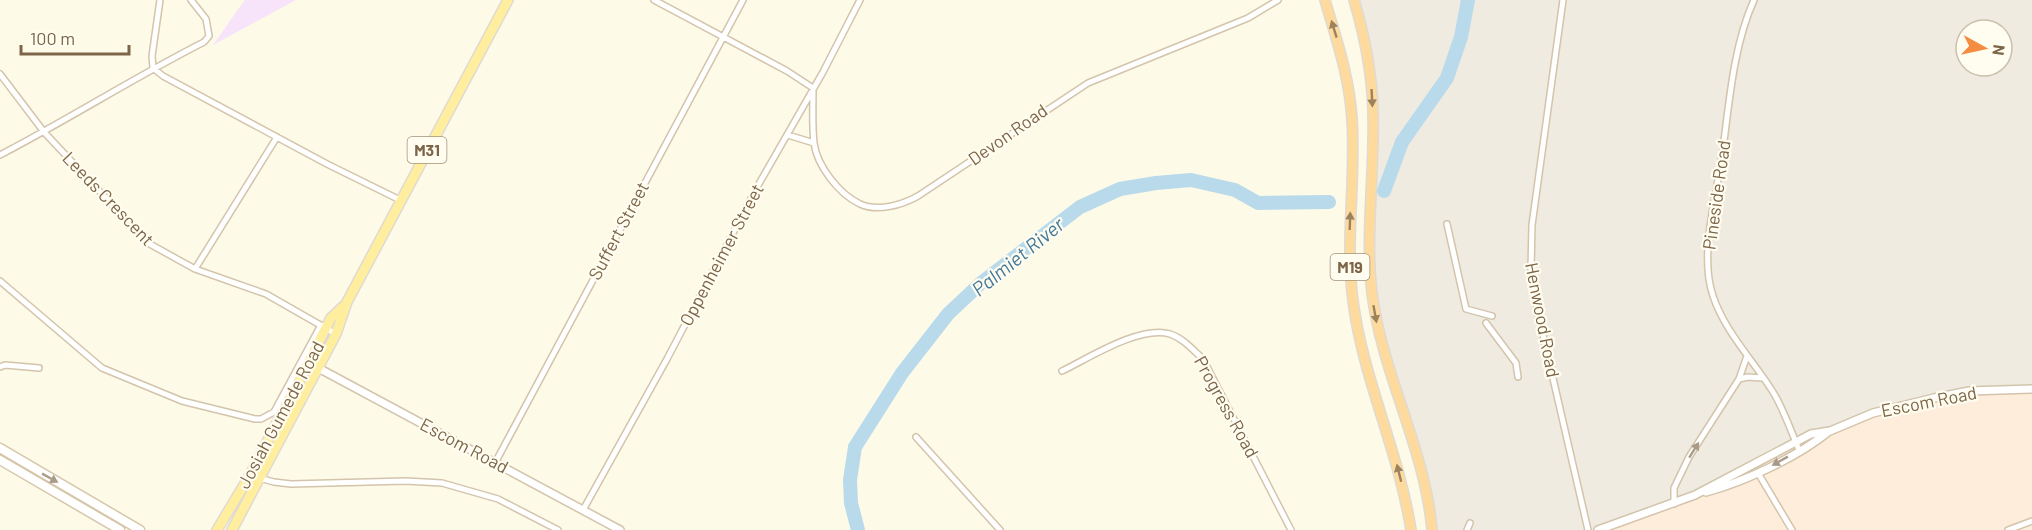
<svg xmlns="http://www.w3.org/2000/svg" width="2032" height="530" viewBox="0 0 2032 530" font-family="Barlow,sans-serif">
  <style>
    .commercial { fill: #ffeddb }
    .industrial { fill: #efebe1; fill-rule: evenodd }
    .education { fill: #f7e4fb }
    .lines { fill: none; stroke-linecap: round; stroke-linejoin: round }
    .river { stroke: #b9daeb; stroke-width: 14 }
    .minor-casing { stroke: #d3c4ab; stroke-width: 8 }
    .tertiary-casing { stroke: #d3c4ab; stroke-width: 10 }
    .secondary-casing { stroke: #d6c6a9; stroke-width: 11 }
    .primary-casing { stroke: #e0dad3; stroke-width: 12 }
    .trunk-casing { stroke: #e0dad3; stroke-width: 12 }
    .minor { stroke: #fff; stroke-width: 5 }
    .tertiary { stroke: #fff; stroke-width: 7 }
    .secondary { stroke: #fff; stroke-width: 8 }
    .primary { stroke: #ffee9e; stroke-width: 9 }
    .trunk { stroke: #fedb9c; stroke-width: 9 }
    .oneway { fill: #9c825d }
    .oneway2 { fill: #aa9b88 }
    .labels { text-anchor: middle; stroke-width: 4.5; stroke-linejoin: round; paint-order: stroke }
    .shield { fill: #fffcf0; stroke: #a3927a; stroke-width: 1.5 }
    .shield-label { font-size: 16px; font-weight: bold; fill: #7c6548 }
    .street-label { font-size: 18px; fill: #7c6548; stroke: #fffcf0 }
    .water-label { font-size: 20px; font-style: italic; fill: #42799a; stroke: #fffcf0 }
  </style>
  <rect width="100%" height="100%" fill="#fefae8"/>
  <path class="commercial" d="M2032,389v141h-435l214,-96 122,-37z"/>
  <path class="industrial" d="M1354,0h678v389l-99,8 -122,37 -117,61 -97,35h-164l-61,-238 2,-177zM1966,30h36v36h-36z"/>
  <path class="education" d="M245,0h51l-83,45 26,-37z"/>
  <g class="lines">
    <path class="river" d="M1384,191l18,-49 45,-64 14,-41 7,-37
      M858,530l-7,-27 -1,-23 5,-33 47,-74 46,-59 33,-31 99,-76 40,-18 36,-6 35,-3 44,10 23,13 71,-1"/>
    <g class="minor-casing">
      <path id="minor" d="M654,0l133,71 26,17c0,18 -1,37 1,55 3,23 25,51 46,61 18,8 42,1 58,-8l170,-113 160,-65 30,-18
        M1563,0l-31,225 -1,44 6,40 51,221
        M1754,0c-21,46 -25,106 -32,156 -6,42 -23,99 -9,140 12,36 40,64 60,96 11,18 18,39 26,58
        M153,68l10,8 164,88 73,36
        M153,68l-1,-12 8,-56
        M0,74l44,58 104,111 47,26 71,25 70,40
        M788,135l26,8
        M0,155c69,-36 135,-78 204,-113l5,-6 -3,-17 -15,-19
        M1447,224l19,85 26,7
        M195,269l82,-132
        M0,281l102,87 80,33 73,18h6l13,-7 47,-87
        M1486,323l30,40 2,14
        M0,367l5,-2 34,3
        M1062,371c27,-13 78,-46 108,-37 13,4 23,16 33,25l88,171
        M1739,379l8,-23
        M916,437l84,93
        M495,463l248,-463
        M1758,473l34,57
        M259,478l15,4 17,2 115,-3 36,2 56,16 60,31
        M1674,504v-16l15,-31 50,-78 9,-2 14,1
        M583,510l84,-151 89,-170 67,-117 37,-72
        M1467,530l3,-7
        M2008,530l24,-9"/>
    </g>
    <g class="tertiary-casing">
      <path id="tertiary" d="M309,363l311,167
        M1706,492c38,-10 91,-35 122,-60
        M1598,530l97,-35 116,-61 19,-3 43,-18 61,-15 35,-7 63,-2"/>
    </g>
    <g class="secondary-casing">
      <path id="secondary" d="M0,448l140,82
        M0,460l120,70"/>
    </g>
    <g class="primary-casing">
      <path id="primary" d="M217,530l33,-55 81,-157 15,-14
        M232,530l104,-196 11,-32 161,-302"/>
    </g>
    <g class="trunk-casing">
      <path id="trunk" d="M1325,0c12,42 24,75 27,119 4,61 -7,121 1,182 10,78 46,151 58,229
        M1354,0c11,37 18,73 19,111 2,61 -8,122 -1,182 10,81 53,155 60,237"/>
    </g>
    <use href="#minor" class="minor"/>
    <use href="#tertiary" class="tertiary"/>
    <use href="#secondary" class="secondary"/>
    <use href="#primary" class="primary"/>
    <use href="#trunk" class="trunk"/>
  </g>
  <defs><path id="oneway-solid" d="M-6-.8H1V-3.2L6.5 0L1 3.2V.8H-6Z" transform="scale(1.5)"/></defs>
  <g class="oneway">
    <use href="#oneway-solid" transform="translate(1334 29) rotate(-107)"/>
    <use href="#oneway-solid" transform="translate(1372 98) rotate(87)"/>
    <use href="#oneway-solid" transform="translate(1350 221) rotate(-88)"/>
    <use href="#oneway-solid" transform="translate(1375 314) rotate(80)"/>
    <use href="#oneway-solid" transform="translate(1399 473) rotate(-104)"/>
  </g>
  <g class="oneway2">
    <use href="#oneway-solid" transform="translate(1694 450) rotate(-58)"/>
    <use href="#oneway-solid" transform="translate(1780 461) rotate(151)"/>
    <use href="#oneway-solid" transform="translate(50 478) rotate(29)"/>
  </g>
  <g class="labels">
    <g class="shield">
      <rect x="407.5" y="137" width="39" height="26" rx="4.5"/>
      <rect x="1330.5" y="254" width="39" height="26" rx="4.5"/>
    </g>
    <g class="shield-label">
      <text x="427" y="156">M31</text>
      <text x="1350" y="273">M19</text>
    </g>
    <g class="street-label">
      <text transform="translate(1008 135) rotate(-35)" y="6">Devon Road</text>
      <text transform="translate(1717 195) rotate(-82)" y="6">Pineside Road</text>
      <text transform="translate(108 199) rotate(46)" y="6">Leeds Crescent</text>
      <text transform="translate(619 231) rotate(-62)" y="6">Suffert Street</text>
      <text transform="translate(722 255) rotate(-62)" y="6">Oppenheimer Street</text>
      <text transform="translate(1542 320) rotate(79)" y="6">Henwood Road</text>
      <text transform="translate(1929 402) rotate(-11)" y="6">Escom Road</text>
      <text transform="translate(1226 407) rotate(61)" y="6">Progress Road</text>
      <text transform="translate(281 415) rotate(-62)" y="6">Josiah Gumede Road</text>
      <text transform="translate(464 446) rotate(28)" y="6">Escom Road</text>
    </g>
    <g class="water-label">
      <text transform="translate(1018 257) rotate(-39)" y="7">Palmiet River</text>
    </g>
  </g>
  <g transform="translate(1984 48) rotate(98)"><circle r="28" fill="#fffcf0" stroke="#cbc0ad" stroke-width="1.5"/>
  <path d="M0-4.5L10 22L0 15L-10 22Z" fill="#f48d41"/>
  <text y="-9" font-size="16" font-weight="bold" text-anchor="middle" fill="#7c6548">N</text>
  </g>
  <path d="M21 45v9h108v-9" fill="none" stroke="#7c6548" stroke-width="3"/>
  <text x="30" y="45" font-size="18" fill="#7c6548" stroke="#fffcf0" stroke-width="4.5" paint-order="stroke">100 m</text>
</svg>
